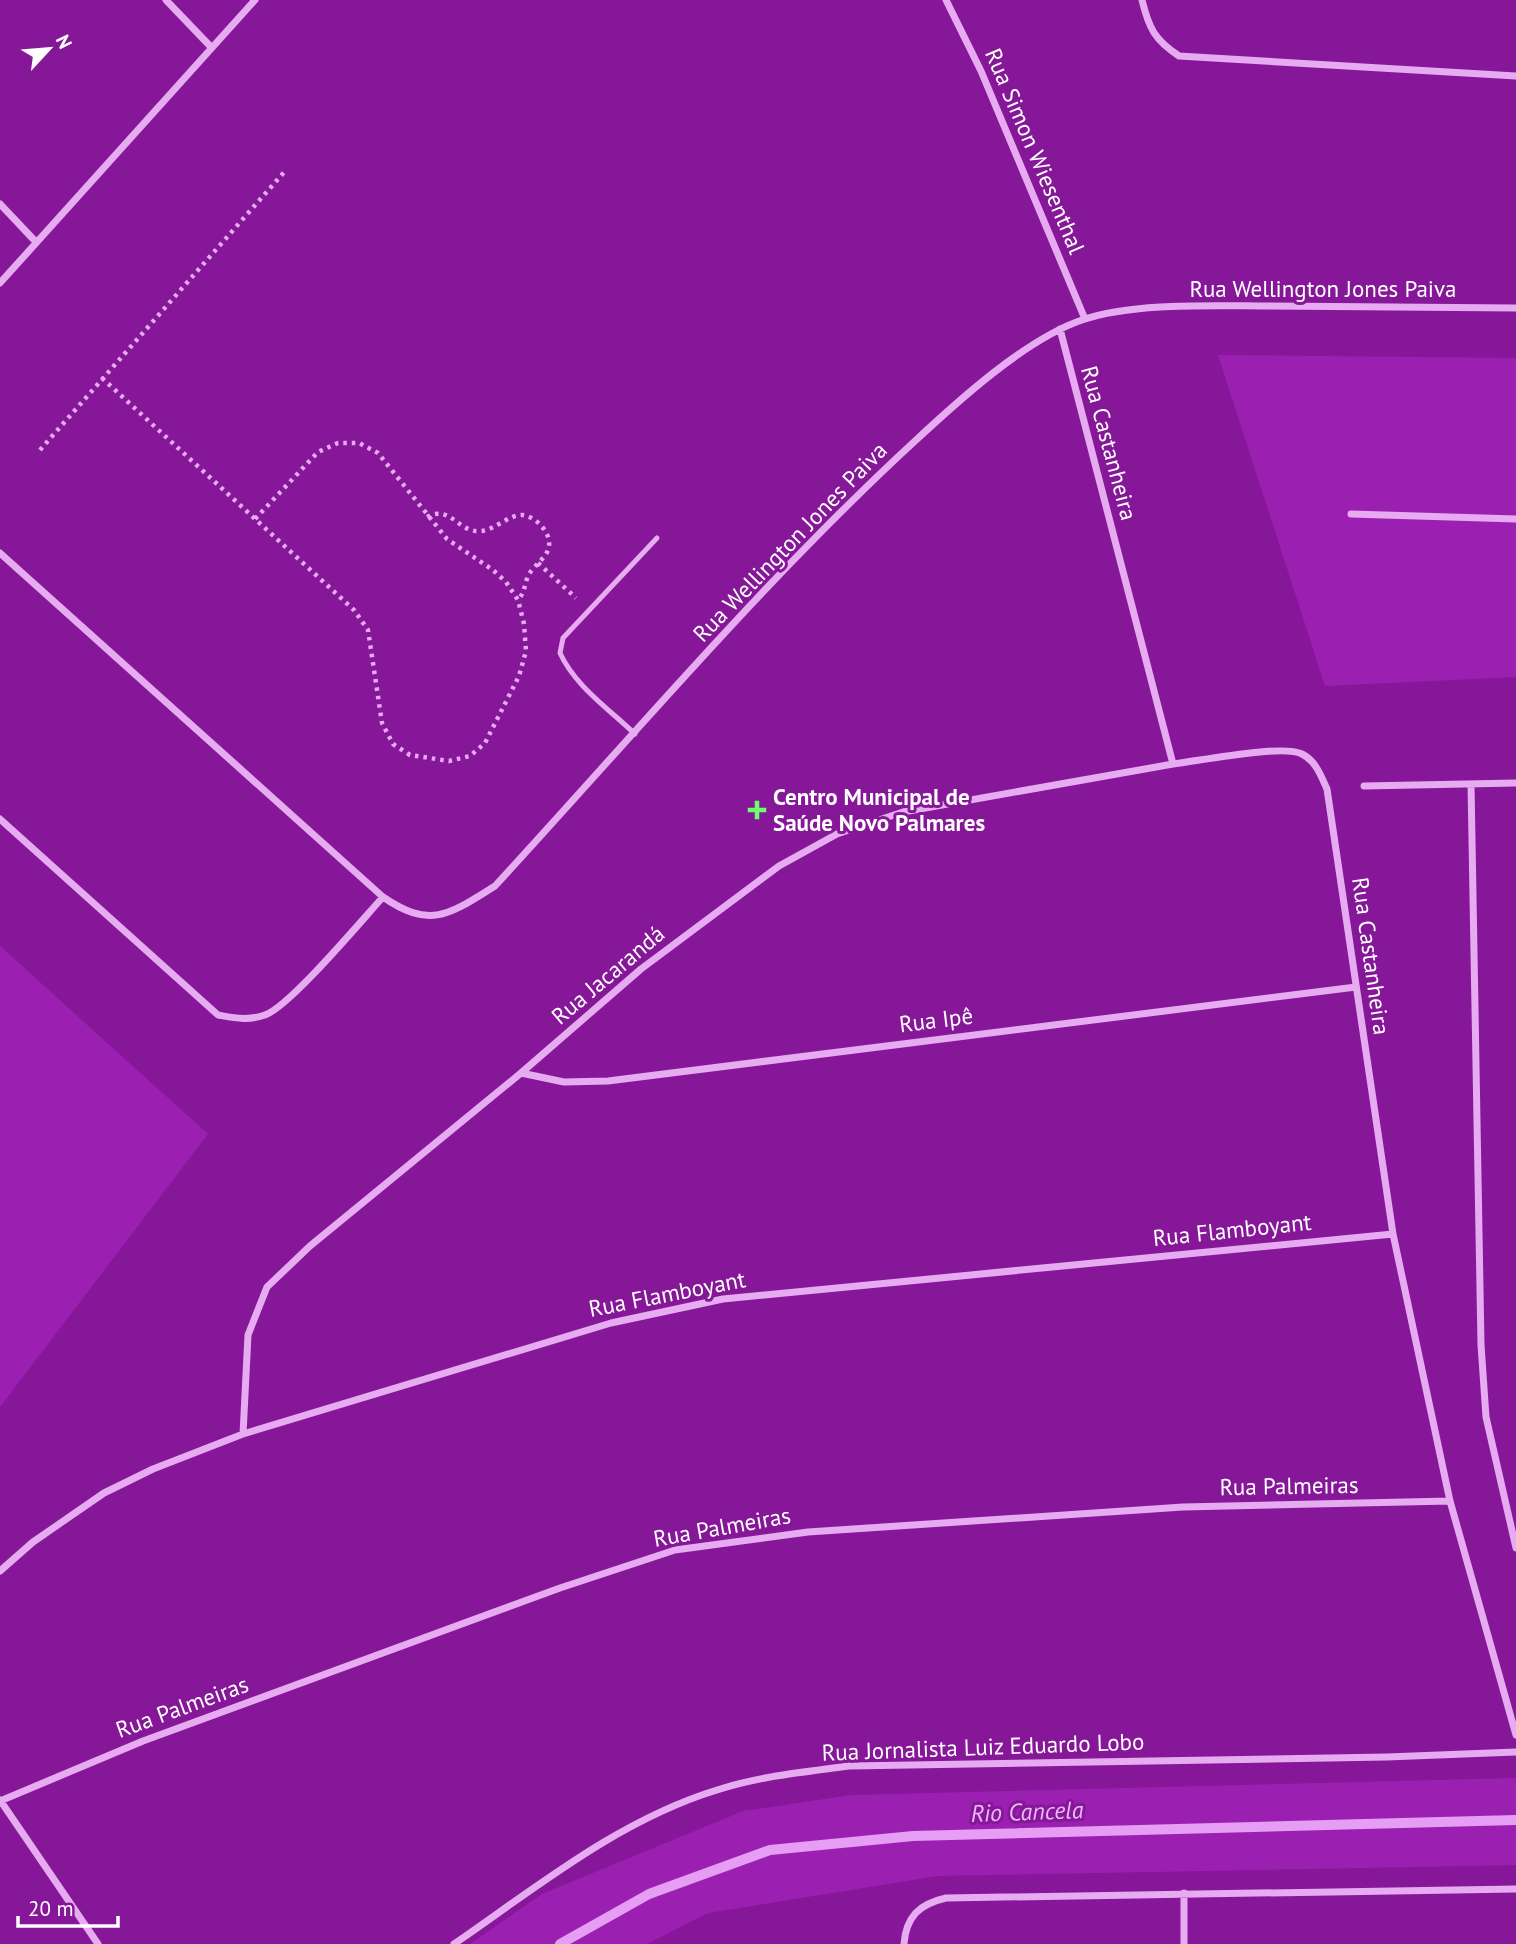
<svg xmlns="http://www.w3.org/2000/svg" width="1516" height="1944" viewBox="0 0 1516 1944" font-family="'PT Sans',sans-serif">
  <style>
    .green { fill: #9b20b2 }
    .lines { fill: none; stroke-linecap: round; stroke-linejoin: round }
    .stream { stroke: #e59ef4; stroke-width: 10 }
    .path { stroke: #e6abf1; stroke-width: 4.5; stroke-dasharray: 3.5 5; stroke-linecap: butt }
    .service { stroke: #e6abf1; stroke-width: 5 }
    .minor { stroke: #e6abf1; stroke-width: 7 }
    .poi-dot { fill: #6cff6c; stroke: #861798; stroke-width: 2.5 }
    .labels { text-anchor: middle; stroke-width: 6; stroke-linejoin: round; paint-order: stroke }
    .street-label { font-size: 23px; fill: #fff; stroke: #861798 }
    .poi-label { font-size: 23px; font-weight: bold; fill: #fff; stroke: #861798; text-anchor: start }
    .water-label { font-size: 24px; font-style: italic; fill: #edb8f8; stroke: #861798 }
  </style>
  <rect width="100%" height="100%" fill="#861798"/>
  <path class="green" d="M1218,355l298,3v319l-191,9z
    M0,946l208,188 -208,273z
    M1516,1778v87l-578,11 -230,37 -61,31h-177l72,-50 201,-83 109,-16z"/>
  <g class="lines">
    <path class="stream" d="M560,1944l89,-50 121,-44 143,-14 603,-16"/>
    <path class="path" d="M102,378l252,232 14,20 14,93 11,21 17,11 39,6 21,-5 15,-13 34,-67 7,-25 -2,-27 -6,-24 -12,-18 -13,-12 -46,-31 -69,-86 -19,-10h-21l-20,9 -63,67
      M40,450l246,-280
      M427,517c24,-13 32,17 54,14 14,-1 27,-16 41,-16 14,1 32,20 26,35 -4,10 -15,16 -20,26 -4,10 -3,16 -10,24
      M538,563l38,35"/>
    <path class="service" d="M635,734c-26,-25 -60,-48 -75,-81l3,-15 94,-100"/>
    <path class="minor" d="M166,0l45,47
      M946,0l35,71 104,248
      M1142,0c7,29 13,40 37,56l337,20
      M0,204l36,38
      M0,283l255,-283
      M1060,329l113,435c26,-3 109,-20 129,-10 14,7 19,22 25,35l66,445 57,267 66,234
      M1351,514l165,5
      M0,553l383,344c48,33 67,17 112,-11 138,-150 270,-307 420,-445 43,-40 111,-102 167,-121 52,-18 133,-14 188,-14 82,1 164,2 246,2
      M1471,784l10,561 5,72 30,131
      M1364,786l152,-3
      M0,819l218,196c17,3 30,6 47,0 25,-9 96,-94 118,-118
      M521,1073l43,9 44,-1 748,-94
      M243,1434l5,-99 19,-48 43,-41 211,-173 120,-104 138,-103 58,-32 66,-22 270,-48
      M0,1571l33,-29 71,-49 49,-24 90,-35 368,-111 112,-24 670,-65
      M0,1800l98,144
      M0,1801l143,-60 417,-153 115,-38 133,-18 375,-25 267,-6
      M454,1944c83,-57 165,-124 263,-154 43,-14 88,-18 132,-24l538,-9 129,-5
      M904,1944c2,-27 15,-40 42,-46l570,-9
      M1184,1944v-51"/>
  </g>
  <path class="poi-dot" d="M753.5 799.5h7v7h7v7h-7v7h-7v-7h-7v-7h7z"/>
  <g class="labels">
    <g class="street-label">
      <text transform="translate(1035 151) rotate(67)" y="8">Rua Simon Wiesenthal</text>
      <text x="1323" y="297">Rua Wellington Jones Paiva</text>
      <text transform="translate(1109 443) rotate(75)" y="8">Rua Castanheira</text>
      <text transform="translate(790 542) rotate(-46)" y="8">Rua Wellington Jones Paiva</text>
      <text transform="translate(1371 956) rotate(82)" y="8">Rua Castanheira</text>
      <text transform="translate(608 975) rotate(-40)" y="8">Rua Jacarandá</text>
      <text transform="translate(936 1020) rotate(-7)" y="8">Rua Ipê</text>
      <text transform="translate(1232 1230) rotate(-6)" y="8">Rua Flamboyant</text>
      <text transform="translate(667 1294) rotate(-11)" y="8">Rua Flamboyant</text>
      <text transform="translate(1289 1486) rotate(-1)" y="8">Rua Palmeiras</text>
      <text transform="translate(722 1527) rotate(-10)" y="8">Rua Palmeiras</text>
      <text transform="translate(182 1707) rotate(-20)" y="8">Rua Palmeiras</text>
      <text transform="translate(983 1747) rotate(-2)" y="8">Rua Jornalista Luiz Eduardo Lobo</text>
    </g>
    <g class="poi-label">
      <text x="773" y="805">Centro Municipal de<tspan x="773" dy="26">Saúde Novo Palmares</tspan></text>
    </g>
    <g class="water-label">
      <text transform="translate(1027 1812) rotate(-2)" y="8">Rio Cancela</text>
    </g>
  </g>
  <g transform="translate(49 49) rotate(64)" stroke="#861798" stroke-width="5" paint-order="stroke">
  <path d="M0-5L12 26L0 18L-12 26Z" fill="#ffffff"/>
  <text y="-10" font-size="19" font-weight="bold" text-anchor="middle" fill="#ffffff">N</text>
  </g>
  <path d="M18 1916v10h100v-10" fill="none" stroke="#ffffff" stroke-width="3.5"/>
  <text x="28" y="1916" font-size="21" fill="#ffffff" stroke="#861798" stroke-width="5" paint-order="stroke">20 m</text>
</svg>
